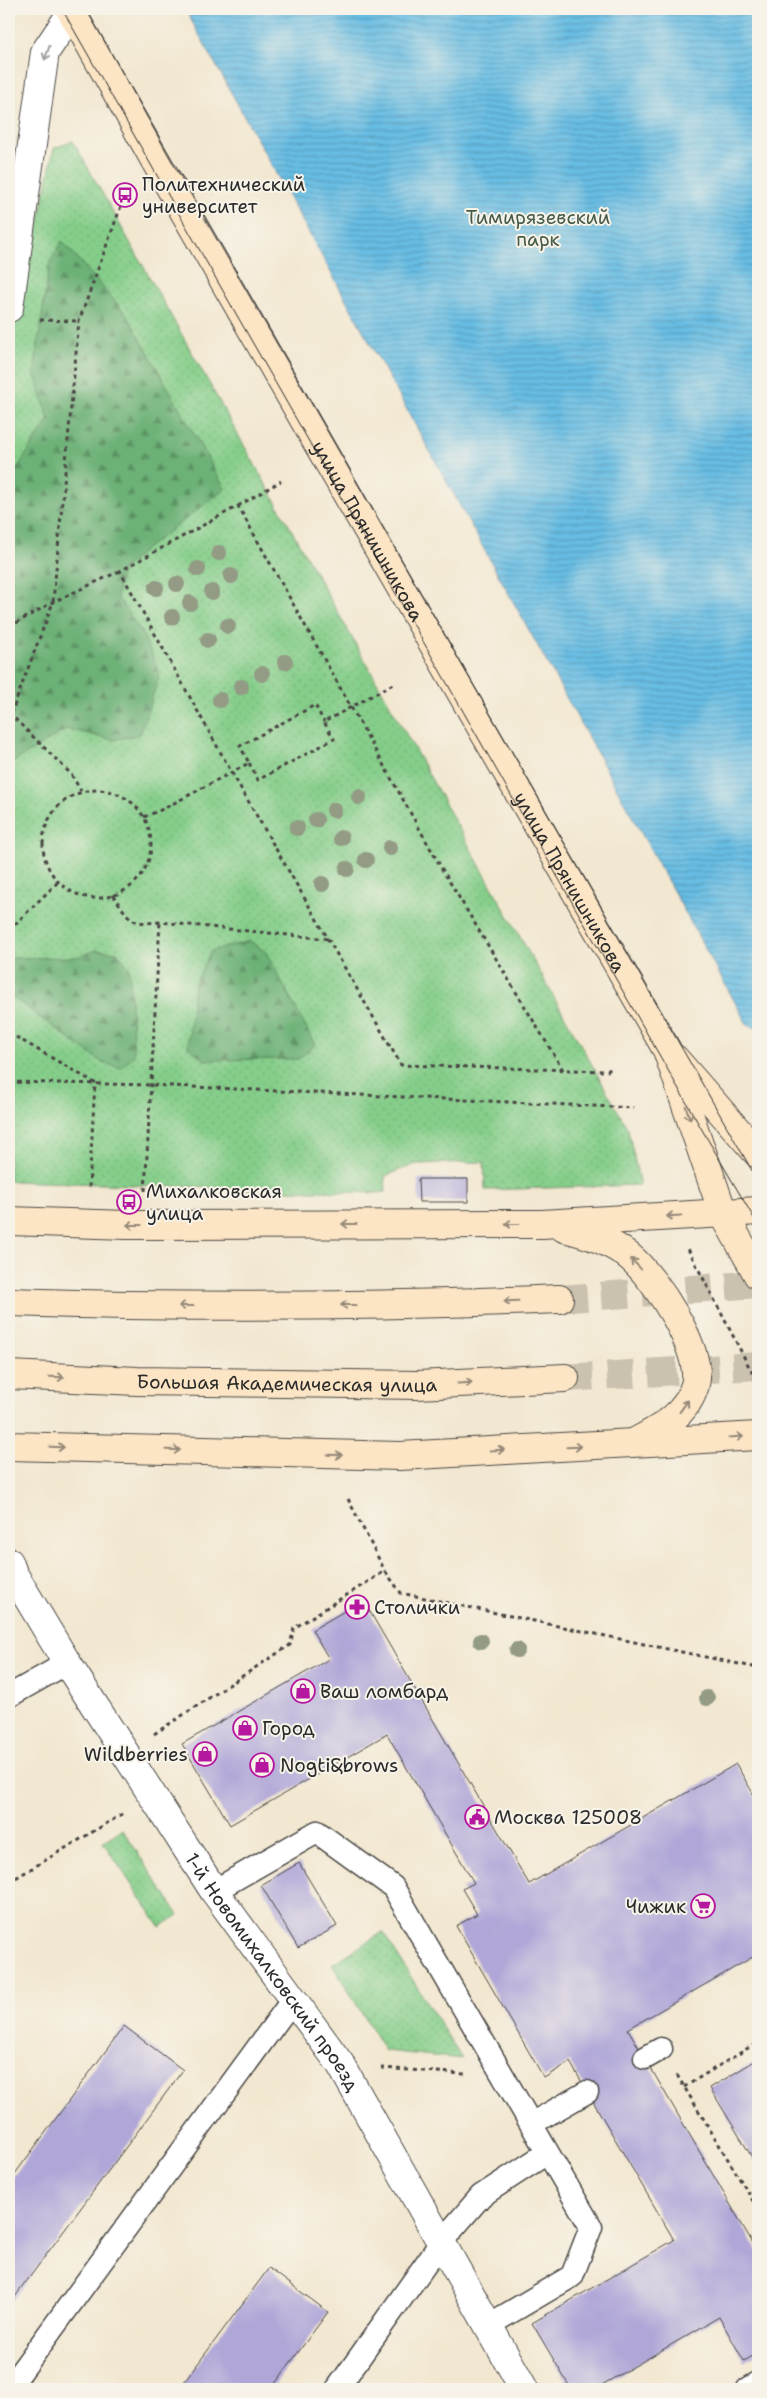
<svg xmlns="http://www.w3.org/2000/svg" width="767" height="2398" viewBox="0 0 767 2398" font-family="'Shantell Sans',sans-serif">
  <style>
    .grass { fill: url(#grass-dots); stroke: #587c5a }
    .forest { fill: url(#forest-firs); stroke: #4c6e50 }
    .water { fill: url(#water-rules); stroke: #497488 }
    .building { fill: #b0a7d8 }
    .lines { fill: none; stroke-linecap: round; stroke-linejoin: round }
    .secondary-tunnel { stroke: #cac1af; stroke-width: 28; stroke-dasharray: 28 14; stroke-linecap: butt }
    .lane-casing { stroke: #494744; stroke-width: 25 }
    .street-casing { stroke: #494744; stroke-width: 30 }
    .secondary-casing { stroke: #494744; stroke-width: 30 }
    .path { stroke: #494744; stroke-width: 3; stroke-dasharray: 4 4; stroke-linecap: butt }
    .lane { stroke: #fff; stroke-width: 22 }
    .street { stroke: #fff; stroke-width: 28 }
    .secondary { stroke: #fce5c4; stroke-width: 28 }
    .tram { stroke: #2b2b2b; stroke-width: 1 }
    .tree { fill: #939b85 }
    .oneway { stroke: #a0a0a0 }
    .oneway2 { stroke: #948878 }
    .labels { text-anchor: middle; stroke-width: 4; stroke-linejoin: round; paint-order: stroke }
    .poi-label { font-size: 19px; fill: #2b2b2b; stroke: #f7f3e8; text-anchor: start }
    .park-label { font-size: 19px; fill: #465c48; stroke: #f7f3e8 }
    .street-label { font-size: 19px; fill: #2b2b2b; stroke: #f7f3e8 }
  </style>
  <defs>
    <pattern id="grass-dots" width="8" height="8" patternUnits="userSpaceOnUse" patternTransform="scale(1.25)"><rect width="8" height="8" fill="#85ce8a"/><path d="M2 2h.1M6 6h.1" fill="none" stroke="#73b177" stroke-width="1.8" stroke-linecap="round"/></pattern>
    <pattern id="forest-firs" width="22" height="20" patternUnits="userSpaceOnUse" patternTransform="scale(1.25)"><rect width="22" height="20" fill="#6cb176"/><path d="M5 1l3.5 6h-7zM16 11l3.5 6h-7z" fill="#599061"/></pattern>
    <pattern id="water-rules" width="6" height="5" patternUnits="userSpaceOnUse" patternTransform="scale(1.25)"><rect width="6" height="5" fill="#67bde4"/><path d="M0 2.5h6" fill="none" stroke="#559ab9"/></pattern>
  </defs>
  <rect width="100%" height="100%" fill="#f7f3e8"/>
  <filter id="ink" filterUnits="userSpaceOnUse"><feTurbulence type="fractalNoise" baseFrequency=".02" numOctaves="2"/><feDisplacementMap in="SourceGraphic" scale="10" xChannelSelector="R" yChannelSelector="G"/><feConvolveMatrix kernelMatrix="1 2 1 2 8 2 1 2 1" color-interpolation-filters="sRGB"/></filter>
  <filter id="wash" filterUnits="userSpaceOnUse"><feTurbulence type="fractalNoise" baseFrequency=".0096" numOctaves="4" result="noise"/><feDisplacementMap in="SourceGraphic" scale="20" xChannelSelector="R" yChannelSelector="G"/><feGaussianBlur stdDeviation="1.12" result="paint"/><feColorMatrix in="noise" values="0 0 0 0 0 0 0 0 0 0 0 0 0 0 0 0 0 1.4 0 .05"/><feComposite in="paint" operator="in"/></filter>
  <g filter="url(#wash)">
    <rect width="100%" height="100%" fill="#f2e7d0"/>
    <path class="grass" d="M73,141l555,988 12,56 -155,5 -1,-28 -68,2 -31,12 1,16 -10,1 -367,-12v-930l25,-6 20,-97z
      M122,1829l57,86 -19,12 -57,-85z
      M383,1932l79,127 -77,-8 -53,-87z"/>
    <path class="forest" d="M62,241l65,74 98,174 -78,59 -25,22 -5,27 25,36 18,41 -20,60 -26,6 -47,-11 -57,35 2,44 -3,9v-336l40,-62 -15,-46 15,-108z
      M250,941l16,11 49,93 -16,14 -95,1 -16,-14 6,-60 17,-35z
      M96,950l21,2 12,15 5,88 -13,13 -18,-5 -94,-68v-32l3,-5 65,-1z"/>
    <path class="water" d="M185,9h573v1020l-11,-5z"/>
    <g id="blocks">
      <path class="building" d="M418,1179h50v23h-49z
        M363,1600l166,284 207,-120 22,38v152l-130,75 130,223v101l-14,8 -25,-44 -124,72h-24l-39,-66 142,-83 -104,-178 -26,16 -88,-152 21,-12 -15,-25 12,-6 -87,-149 -157,91 -48,-81 147,-85 -17,-29z
        M299,1863l38,63 -39,22 -37,-63z
        M124,2026l59,44 -174,235v-123z
        M758,2059v108l-48,-79z
        M269,2268l59,44 -57,77h-92z"/>
    </g>
  </g>
  <g filter="url(#ink)">
    <use href="#blocks" fill-opacity="0" stroke="#494744" stroke-width="1"/>
    <g class="lines">
      <path class="secondary-tunnel" d="M559,1299l199,-15
        M565,1378l193,-12"/>
      <g class="lane-casing">
        <path id="lane" d="M9,1696l58,-33
          M214,1891l103,-59 76,55 198,340 -19,49 -83,49
          M645,2058l16,-9
          M531,2124l56,-32
          M9,2388l285,-390
          M337,2389l105,-148 39,-45 66,-43
          M748,2389l10,-6"/>
      </g>
      <g class="street-casing">
        <g id="street">
          <path d="M9,308l36,-256 27,-40"/>
          <path id="s1" d="M9,1562l4,11 54,90 147,228 127,174 183,324"/>
        </g>
      </g>
      <g class="secondary-casing">
        <g id="secondary">
          <path id="s2" d="M70,9l93,166 504,875 56,163 35,62"/>
          <path d="M675,1059l83,95"/>
          <path d="M9,1221l118,4 415,-1 216,-13"/>
          <path d="M564,1228c22,5 48,14 66,29 25,21 74,94 65,128 -8,29 -33,43 -58,56"/>
          <path d="M9,1302c183,6 367,5 550,-3"/>
          <path id="s3" d="M9,1375l128,6 280,4 148,-7"/>
          <path d="M9,1446l391,10 358,-20"/>
        </g>
      </g>
      <path class="path" d="M40,320l39,1
        M238,506l43,-25
        M9,627l44,-25 67,-31
        M9,713l62,61 10,17
        M11,714l42,-112 26,-281 46,-126
        M249,763l9,17 76,-41 -10,-17 69,-38
        M43 844a54 54 0 1 1 108 0a54 54 0 1 1-108 0Z
        M144,817l19,-8 86,-46 -9,-17 75,-41 9,17
        M113,895c17,24 16,30 47,27l168,17
        M9,930l49,-48
        M9,1033l86,50 -6,105
        M563,1070l-121,-201 -204,-363 -118,65 112,202 169,292 206,6 5,-3
        M9,1082l142,3 483,23
        M145,1191l15,-269
        M688,1249l70,135
        M348,1499l37,72
        M154,1734l136,-89 4,-17 91,-57 16,22 357,75
        M9,1882l115,-69
        M381,2068l84,6
        M677,2075l81,134
        M684,2087l74,-45"/>
      <use href="#lane" class="lane"/>
      <use href="#street" class="street"/>
      <use href="#secondary" class="secondary"/>
      <path class="tram" d="M62,9l639,1119 57,97
        M86,9l672,1172"/>
    </g>
    <g class="tree">
      <circle cx="219" cy="553" r="8"/>
      <circle cx="198" cy="569" r="8"/>
      <circle cx="231" cy="576" r="8"/>
      <circle cx="177" cy="584" r="8"/>
      <circle cx="156" cy="588" r="8"/>
      <circle cx="212" cy="592" r="8"/>
      <circle cx="190" cy="603" r="8"/>
      <circle cx="172" cy="617" r="8"/>
      <circle cx="228" cy="626" r="8"/>
      <circle cx="208" cy="640" r="8"/>
      <circle cx="285" cy="662" r="8"/>
      <circle cx="262" cy="674" r="8"/>
      <circle cx="241" cy="687" r="8"/>
      <circle cx="220" cy="700" r="8"/>
      <circle cx="359" cy="797" r="8"/>
      <circle cx="334" cy="810" r="8"/>
      <circle cx="316" cy="820" r="8"/>
      <circle cx="297" cy="828" r="8"/>
      <circle cx="341" cy="838" r="8"/>
      <circle cx="390" cy="848" r="8"/>
      <circle cx="366" cy="860" r="8"/>
      <circle cx="347" cy="869" r="8"/>
      <circle cx="322" cy="884" r="8"/>
      <circle cx="481" cy="1641" r="8"/>
      <circle cx="517" cy="1650" r="8"/>
      <circle cx="707" cy="1698" r="8"/>
    </g>
    <defs><path id="oneway-shaft" d="M-6 0H5M1.5-3L5.5 0L1.5 3" fill="none" stroke-width="1.6" stroke-linecap="round" stroke-linejoin="round" transform="scale(1.25)"/></defs>
    <use class="oneway" href="#oneway-shaft" transform="translate(47 53) rotate(110)"/>
    <g class="oneway2">
      <use href="#oneway-shaft" transform="translate(688 1113) rotate(72)"/>
      <use href="#oneway-shaft" transform="translate(674 1216) rotate(177)"/>
      <use href="#oneway-shaft" transform="translate(349 1224) rotate(180)"/>
      <use href="#oneway-shaft" transform="translate(512 1224) rotate(180)"/>
      <use href="#oneway-shaft" transform="translate(134 1225) rotate(180)"/>
      <use href="#oneway-shaft" transform="translate(636 1264) rotate(-134)"/>
      <use href="#oneway-shaft" transform="translate(511 1301) rotate(178)"/>
      <use href="#oneway-shaft" transform="translate(348 1305) rotate(180)"/>
      <use href="#oneway-shaft" transform="translate(186 1306) rotate(180)"/>
      <use href="#oneway-shaft" transform="translate(57 1377) rotate(2)"/>
      <use href="#oneway-shaft" transform="translate(465 1383) rotate(-3)"/>
      <use href="#oneway-shaft" transform="translate(684 1406) rotate(-54)"/>
      <use href="#oneway-shaft" transform="translate(736 1437) rotate(-4)"/>
      <use href="#oneway-shaft" transform="translate(57 1447) rotate(2)"/>
      <use href="#oneway-shaft" transform="translate(574 1447) rotate(-2)"/>
      <use href="#oneway-shaft" transform="translate(173 1450) rotate(1)"/>
      <use href="#oneway-shaft" transform="translate(497 1450) rotate(-3)"/>
      <use href="#oneway-shaft" transform="translate(335 1455) rotate(1)"/>
    </g>
  </g>
  <defs>
    <g id="bus-ring" transform="scale(1.25)"><circle r="9.5" fill="#f7f3e8" stroke="#b5179e" stroke-width="1.5"/><path d="M-5-6H5V4H4V6H2V4H-2V6H-4V4H-5ZM-3.5-4V0h7V-4ZM-3.5 1.2v1.5H-2V1.2ZM2 1.2v1.5H3.5V1.2Z" fill="#b5179e"/></g>
    <g id="pharmacy-ring" transform="scale(1.25)"><circle r="9.5" fill="#f7f3e8" stroke="#b5179e" stroke-width="1.5"/><path d="M-2-6h4v4h4v4h-4v4h-4v-4h-4v-4h4Z" fill="#b5179e"/></g>
    <g id="shop-ring" transform="scale(1.25)"><circle r="9.5" fill="#f7f3e8" stroke="#b5179e" stroke-width="1.5"/><path d="M-5-2.5h2.3a2.7 3.5 0 0 1 5.4 0H5L5.5 6h-11ZM-1.5-2.5h3a1.5 2.3 0 0 0-3 0Z" fill="#b5179e"/></g>
    <g id="civic-ring" transform="scale(1.25)"><circle r="9.5" fill="#f7f3e8" stroke="#b5179e" stroke-width="1.5"/><path d="M-.6-6.5H3V-4.5H.6V-3L4-1V1h2V6H-6V1h2V-1L-.6-3ZM-1.2 2.5V6h2.4V2.5Z" fill="#b5179e"/></g>
    <g id="supermarket-ring" transform="scale(1.25)"><circle r="9.5" fill="#f7f3e8" stroke="#b5179e" stroke-width="1.5"/><path d="M-6-5.5h2.5l.6 2H6L4.5 2H-2.5L-4.4-4H-6ZM-1.5 3.2a1.3 1.3 0 1 0 .1 0ZM3 3.2a1.3 1.3 0 1 0 .1 0Z" fill="#b5179e"/></g>
  </defs>
  <g fill-rule="evenodd">
    <use href="#bus-ring" x="125" y="195"/>
    <use href="#bus-ring" x="129" y="1202"/>
    <use href="#pharmacy-ring" x="357" y="1607"/>
    <use href="#shop-ring" x="303" y="1691"/>
    <use href="#shop-ring" x="245" y="1728"/>
    <use href="#shop-ring" x="205" y="1754"/>
    <use href="#shop-ring" x="262" y="1765"/>
    <use href="#civic-ring" x="477" y="1817"/>
    <use href="#supermarket-ring" x="703" y="1906"/>
  </g>
  <g class="labels">
    <g class="poi-label">
      <text x="142" y="191">Политехнический<tspan x="142" dy="22">университет</tspan></text>
      <text x="146" y="1198">Михалковская<tspan x="146" dy="22">улица</tspan></text>
      <text x="374" y="1614">Столички</text>
      <text x="320" y="1698">Ваш ломбард</text>
      <text x="262" y="1735">Город</text>
      <text x="188" y="1761" text-anchor="end">Wildberries</text>
      <text x="280" y="1772">Nogti&amp;brows</text>
      <text x="494" y="1824">Москва 125008</text>
      <text x="686" y="1913" text-anchor="end">Чижик</text>
    </g>
    <g class="park-label">
      <text x="538" y="224">Тимирязевский<tspan x="538" dy="22">парк</tspan></text>
    </g>
    <g class="street-label">
      <text dy="7" stroke="none"><textPath href="#s2" startOffset="601">улица Прянишникова</textPath></text>
      <text dy="7" stroke="none"><textPath href="#s2" startOffset="1006">улица Прянишникова</textPath></text>
      <text dy="7" stroke="none"><textPath href="#s3" startOffset="278">Большая Академическая улица</textPath></text>
      <text dy="7" stroke="none"><textPath href="#s1" startOffset="488">1-й Новомихалковский проезд</textPath></text>
    </g>
  </g>
  <rect width="767" height="2398" fill="none" stroke="#f7f3e8" stroke-width="30"/>
</svg>
